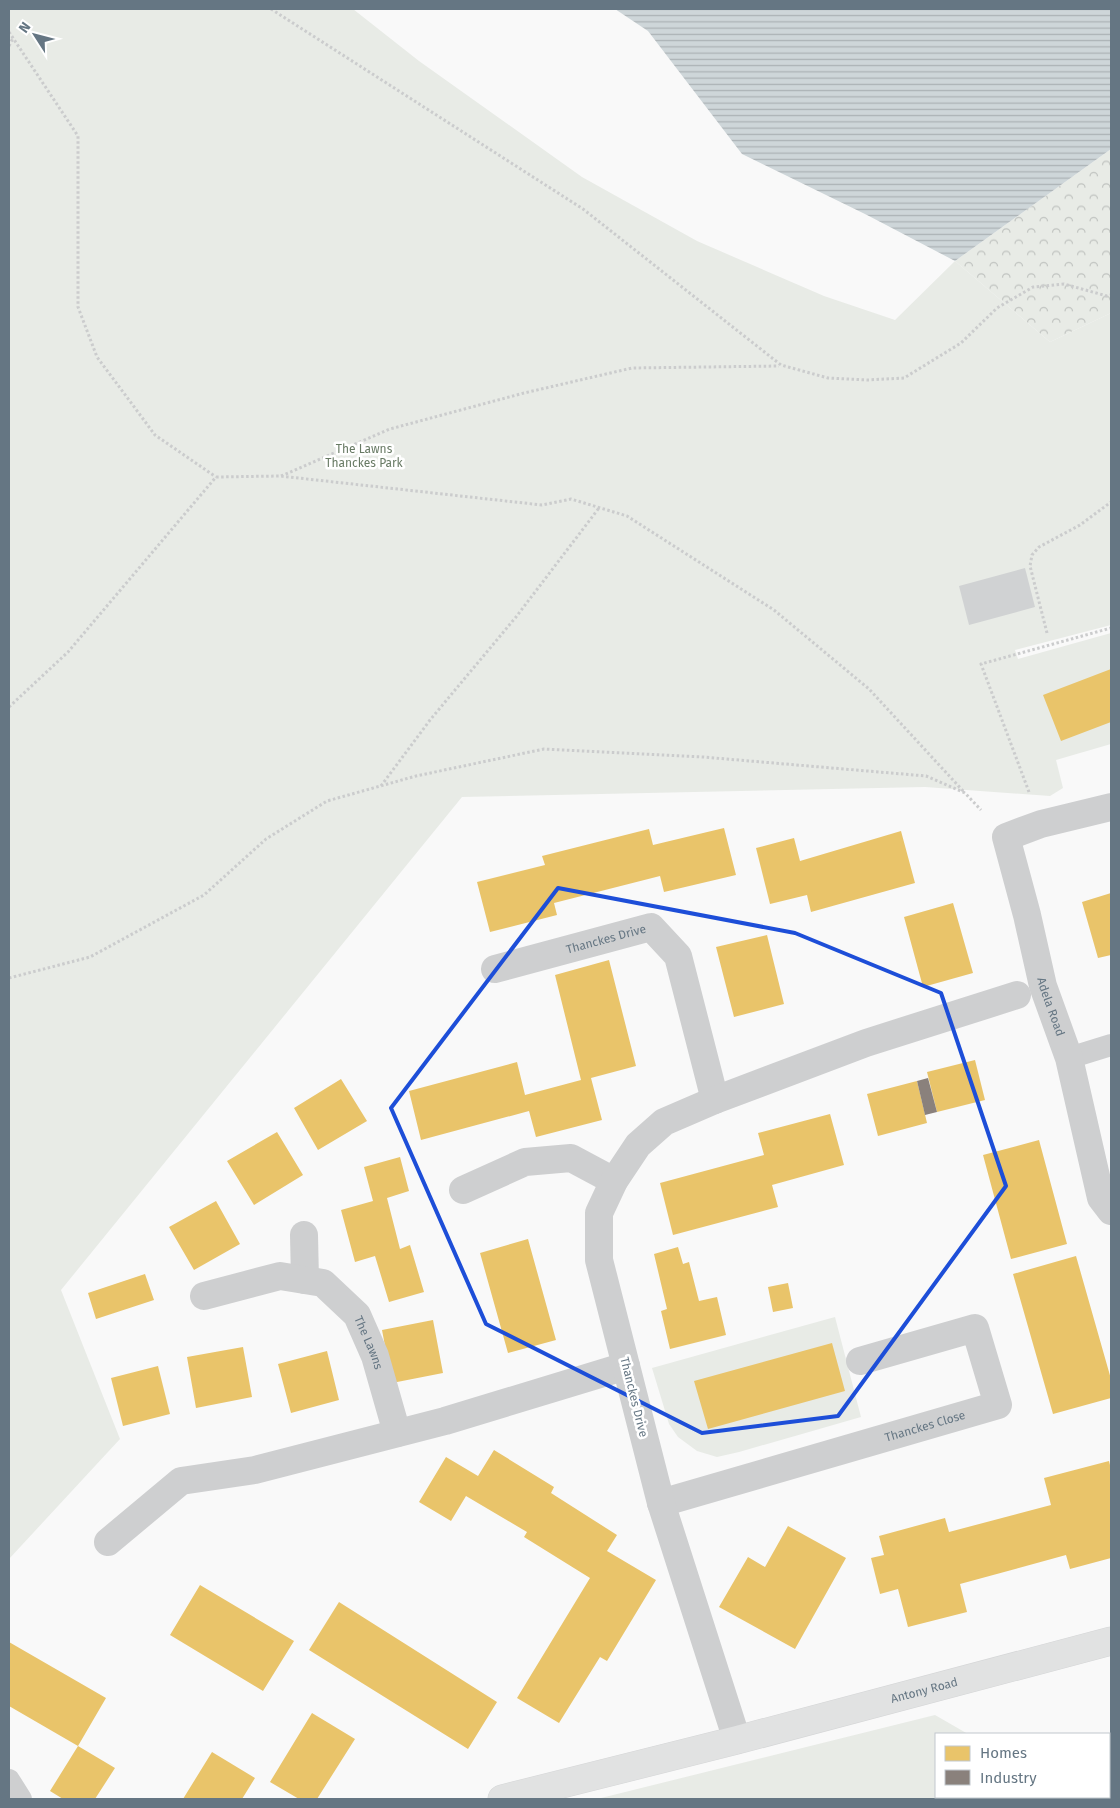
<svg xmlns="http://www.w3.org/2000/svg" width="1120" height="1808" viewBox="0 0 1120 1808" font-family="'Fira Sans',sans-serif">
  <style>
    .forest { fill: url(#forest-crowns) }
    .green { fill: #e8ebe6 }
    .water { fill: url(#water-rules) }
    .homes { fill: #e9c46a }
    .industry { fill: #8a817c }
    .building { fill: #d0d2d3 }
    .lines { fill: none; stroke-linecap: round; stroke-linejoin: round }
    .primary-casing { stroke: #d5d6d7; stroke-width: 29 }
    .path { stroke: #cbcccd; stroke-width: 3; stroke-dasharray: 2.5 2.5; stroke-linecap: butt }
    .service { stroke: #cecfd0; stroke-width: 22 }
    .minor { stroke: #cecfd0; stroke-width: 28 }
    .primary { stroke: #e1e2e2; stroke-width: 28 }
    .marked { fill: none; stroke: #1d4ed8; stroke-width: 4; stroke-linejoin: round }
    .labels { text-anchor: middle; stroke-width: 5; stroke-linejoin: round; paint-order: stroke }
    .park-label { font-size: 12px; fill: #687a64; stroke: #fff }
    .street-label { font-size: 12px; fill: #657683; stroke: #fff }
  </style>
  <defs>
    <pattern id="forest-crowns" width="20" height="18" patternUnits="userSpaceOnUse" patternTransform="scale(1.25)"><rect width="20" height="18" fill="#e8ebe6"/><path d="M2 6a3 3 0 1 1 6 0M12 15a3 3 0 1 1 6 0" fill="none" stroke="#c0c3c0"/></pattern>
    <pattern id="water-rules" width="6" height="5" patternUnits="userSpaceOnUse" patternTransform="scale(1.25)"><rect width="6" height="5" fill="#ced6d9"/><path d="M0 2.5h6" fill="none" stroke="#abb2b5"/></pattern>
  </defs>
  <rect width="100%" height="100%" fill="#f9f9f9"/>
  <path class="forest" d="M1111,149v164l-61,29 -95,-81z"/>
  <path class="green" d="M9,9h344l66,52 163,116 115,64 127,55 71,24 60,-59 95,81 61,-29v312l-96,25 3,9 93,-26v111l-55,16 7,28 -13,8 -125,-9 -463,10 -401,493 59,149 -111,120z
    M835,1317l26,100 -122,35 -22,5 -20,-6 -19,-14 -9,-13 -17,-56z
    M935,1715l33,19h-32v63h114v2h-453z"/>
  <path class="water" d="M615,9h496v140l-156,112 -88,-46 -125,-61 -94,-123z"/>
  <path class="homes" d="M1111,669v53l-50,19 -18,-46z
    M724,828l12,47 -72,17 -4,-16 -106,27 3,12 -67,17 -13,-50 68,-17 -3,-9 107,-27 4,16z
    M901,831l14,52 -104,29 -4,-17 -37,9 -14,-56 38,-10 6,23z
    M1111,893v62l-13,3 -16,-56z
    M953,903l20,70 -50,14 -19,-70z
    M767,935l17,69 -50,13 -18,-70z
    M609,960l27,106 -45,12 11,42 -66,17 -7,-26 -108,29 -12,-49 108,-29 8,33 56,-15 -26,-105z
    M975,1060l10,40 -48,12 -10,-40z
    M341,1079l26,42 -49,29 -24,-42z
    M917,1081l10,42 -49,13 -11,-42z
    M830,1114l14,51 -72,20 6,22 -105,28 -13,-52 104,-28 -6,-22z
    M277,1132l26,43 -49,30 -27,-44z
    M1039,1140l28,104 -56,15 -28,-104z
    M400,1157l9,34 -22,7 13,51 10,-4 14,47 -35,10 -14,-46 -20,6 -14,-52 32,-9 -9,-34z
    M216,1201l24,43 -46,26 -25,-43z
    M528,1239l28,101 -48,13 -28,-100z
    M678,1247l5,17 6,-2 10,39 18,-4 9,38 -56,14 -9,-38 6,-2 -13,-55z
    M1076,1256l35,123v19l-58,16 -40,-140z
    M145,1274l9,26 -58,19 -8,-26z
    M788,1283l5,25 -20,4 -5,-25z
    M433,1320l10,53 -51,10 -10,-53z
    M832,1343l13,48 -137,38 -14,-48z
    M243,1347l9,50 -56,11 -9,-51z
    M327,1351l12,49 -48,13 -13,-49z
    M158,1366l12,48 -47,12 -12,-48z
    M494,1450l60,37 -3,6 66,42 -10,16 49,29 -49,81 -7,-4 -41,66 -42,-25 73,-120 -66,-41 3,-5 -61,-36 -15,25 -32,-19 27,-45 32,19z
    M1109,1461l2,8v89l-41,11 -4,-14 -106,29 7,28 -59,15 -10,-38 -18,5 -9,-36 13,-3 -5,-19 66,-18 4,14 102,-27 -7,-27z
    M788,1526l58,32 -51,91 -76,-42 29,-50 17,10z
    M200,1585l94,56 -31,50 -93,-56z
    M339,1602l158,100 -29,47 -159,-99z
    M9,1642l97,56 -28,48 -69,-40z
    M312,1713l43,26 -38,60h-18l-29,-17z
    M78,1746l37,22 -20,31h-32l-13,-8z
    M212,1752l43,26 -13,21h-59z"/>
  <path class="industry" d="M928,1078l9,34 -12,3 -8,-34z"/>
  <path class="building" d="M1025,568l10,39 -66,18 -10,-39z"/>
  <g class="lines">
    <g class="primary-casing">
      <g id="primary">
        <path id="s5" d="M502,1799l235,-59 374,-99"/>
      </g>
    </g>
    <path class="path" d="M271,9l312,200 198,156 47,13 39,2 37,-2 57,-35 36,-35 36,-21 31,-3 43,12 4,-1
      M9,32l69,104v171l19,50 58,78 61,42
      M9,46l4,-8
      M281,476l109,-47 134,-36 108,-25 147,-2
      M1047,633l-17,-67 2,-11 7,-8 41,-22 31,-23
      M9,707l59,-55 148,-175 64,-1 262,29 29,-6 56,17 147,94 95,79 96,104
      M381,786l49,-66 86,-103 83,-109
      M1029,792l-48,-128 130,-36
      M9,978l81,-21 114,-62 62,-56 61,-38 89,-25 128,-27 159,8 223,19 39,17 16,17"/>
    <path class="service" d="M1069,1058l42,-13
      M9,1780l12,19"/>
    <g class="minor">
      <path id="s1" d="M1111,807l-70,17 -35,13 21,78 16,71 26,72 32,140 10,13"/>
      <path id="s2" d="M495,969l156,-42 27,29 37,144"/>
      <path d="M463,1190l62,-28 46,-4 43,23"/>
      <path d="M304,1235l1,45"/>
      <path id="s3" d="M204,1296l76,-20 43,7 34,32 18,41 22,77"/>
      <path id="s4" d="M661,1503l337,-98 -23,-77 -115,33"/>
      <path d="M108,1542l73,-61 74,-11 190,-49 181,-55"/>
      <path d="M737,1740l-76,-237 -62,-243v-47l15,-32 24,-36 26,-23 51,-22 151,-57 151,-48"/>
    </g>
    <use href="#primary" class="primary"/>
  </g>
  <path class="marked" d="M558,888l237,45 146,60 65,193 -168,230 -136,17 -216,-109 -95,-216z"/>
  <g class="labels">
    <g class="park-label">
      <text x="364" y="453">The Lawns<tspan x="364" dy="14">Thanckes Park</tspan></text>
    </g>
    <g class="street-label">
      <text dy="4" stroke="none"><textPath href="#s2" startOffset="115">Thanckes Drive</textPath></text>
      <text dy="4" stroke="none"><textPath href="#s1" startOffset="285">Adela Road</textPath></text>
      <text dy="4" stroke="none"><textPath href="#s3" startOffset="199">The Lawns</textPath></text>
      <text transform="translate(634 1397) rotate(76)" y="4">Thanckes Drive</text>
      <text dy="4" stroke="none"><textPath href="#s4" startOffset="275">Thanckes Close</textPath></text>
      <text dy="4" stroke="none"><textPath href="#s5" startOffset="436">Antony Road</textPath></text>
    </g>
  </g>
  <rect width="1120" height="1808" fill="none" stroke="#657683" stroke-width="20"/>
  <rect x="935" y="1733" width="175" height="65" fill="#ffffff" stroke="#c1c8cd"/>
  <rect x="945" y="1746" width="25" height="15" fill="#e9c46a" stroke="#c1c8cd"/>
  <text x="980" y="1758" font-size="15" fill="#657683">Homes</text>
  <rect x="945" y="1770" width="25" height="15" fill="#8a817c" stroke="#c1c8cd"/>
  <text x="980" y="1783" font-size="15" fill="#657683">Industry</text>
  <g transform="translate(35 35) rotate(306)" stroke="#ffffff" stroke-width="4" paint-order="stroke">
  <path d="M0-4L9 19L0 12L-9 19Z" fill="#657683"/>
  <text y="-8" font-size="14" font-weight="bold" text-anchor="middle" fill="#657683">N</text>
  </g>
</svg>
